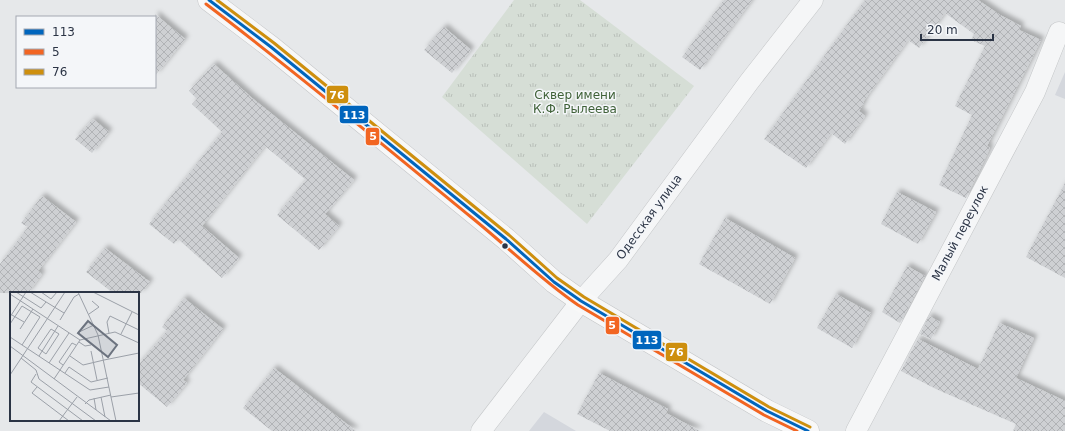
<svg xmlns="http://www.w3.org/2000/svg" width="1065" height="431" viewBox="0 0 1065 431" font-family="'DejaVu Sans',sans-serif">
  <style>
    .built { fill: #d4d7dd }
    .park { fill: url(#park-tufts) }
    .building { fill: url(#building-cross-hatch); filter: url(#shadow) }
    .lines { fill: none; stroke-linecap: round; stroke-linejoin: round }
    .street-casing { stroke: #c4c6c8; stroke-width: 21 }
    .secondary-casing { stroke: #c4c6c8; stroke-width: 23 }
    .street { stroke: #f5f6f7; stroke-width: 20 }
    .secondary { stroke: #f8f8f8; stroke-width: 22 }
    .bus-1-casing { stroke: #f4f6f9; stroke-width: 6 }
    .bus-2-casing { stroke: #f4f6f9; stroke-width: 6 }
    .bus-3-casing { stroke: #f4f6f9; stroke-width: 6 }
    .bus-1 { stroke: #0065bd; stroke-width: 3 }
    .bus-2 { stroke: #f26522; stroke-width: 3 }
    .bus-3 { stroke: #ce8f0e; stroke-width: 3 }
    .bus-dot { fill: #2b3445; stroke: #f4f6f9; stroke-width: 1.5 }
    .labels { text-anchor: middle; stroke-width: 3; stroke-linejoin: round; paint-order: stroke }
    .park-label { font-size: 12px; fill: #3f6138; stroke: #f4f6f9 }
    .street-label { font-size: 12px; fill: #2b3445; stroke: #f4f6f9 }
    .inset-road { fill: none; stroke: #9ba0a8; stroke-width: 1 }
    .view { fill: #6c737f; fill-opacity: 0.15; stroke: #6c737f; stroke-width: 2 }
    .inset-edge { fill: none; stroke: #2b3445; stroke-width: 2 }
    .line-badge { stroke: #f4f6f9; stroke-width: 1.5 }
    .badge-label { font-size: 11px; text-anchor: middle; font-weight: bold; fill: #fff }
  </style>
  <defs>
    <pattern id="park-tufts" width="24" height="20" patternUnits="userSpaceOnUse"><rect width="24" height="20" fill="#d6ded6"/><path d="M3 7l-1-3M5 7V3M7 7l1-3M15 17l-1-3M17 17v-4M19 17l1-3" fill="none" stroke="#b8bfb9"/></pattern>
    <pattern id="building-cross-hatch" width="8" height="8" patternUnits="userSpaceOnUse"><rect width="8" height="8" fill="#ced0d3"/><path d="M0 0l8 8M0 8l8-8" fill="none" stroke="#b1b3b6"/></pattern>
    <filter id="shadow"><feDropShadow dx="3.5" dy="-3.5" stdDeviation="2" flood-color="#0004"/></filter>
  </defs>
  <rect width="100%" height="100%" fill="#e6e8ea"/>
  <path class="built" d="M1065,72v27l-10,-4z
    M544,412l32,19h-47z"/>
  <path class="park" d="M514,0h66l114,86 -107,138 -145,-127z"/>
  <path class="building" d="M724,0h28l-52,70 -18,-13z
    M865,0h113l22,15 21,11 -2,4 22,10 -54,106 3,2 -24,50 -27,-13 33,-70 -17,-9 30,-60 -14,-6 3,-6 -29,-21 -26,35 -11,-8 -45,62 1,1 -5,8 6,5 -20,28 -14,-11 -25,35 -42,-29z
    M155,14l30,25 -30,37z
    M444,27l27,23 -19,23 -28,-23z
    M214,64l38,34 102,82 -29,34 14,12 -20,24 -42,-35 29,-35 -41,-34 -63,80 37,32 -17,20 -44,-39 -4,5 -25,-20 73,-92 -30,-28 5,-5 -8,-8z
    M93,119l16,13 -17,21 -17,-14z
    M1065,183v95l-39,-21z
    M897,192l39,20 -18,32 -37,-20z
    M42,196l34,26 -38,49 4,3 -14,19h-28v-29l28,-37 -7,-4z
    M725,218l70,40 -25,46 -71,-40z
    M105,248l45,34 -9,11h-28l-27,-21z
    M907,266l18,10 -25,47 -18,-11z
    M836,294l35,19 -19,35 -35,-20z
    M184,298l39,31 -40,51 4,3 -20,24 -29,-24v-18l29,-34 -5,-4z
    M929,316l11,6 -9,17 -11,-5z
    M999,323l35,15 -18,40 49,23v30h-52l3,-7 -80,-35 -35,-18 17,-32 60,30z
    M274,368l82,63h-84l-29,-23z
    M599,373l69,36 -2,4 34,18h-90l-33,-17z"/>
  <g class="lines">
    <g class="street-casing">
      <path id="street" d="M481,431l100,-130 37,-41 131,-178 64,-82
        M856,431l179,-339 24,-60"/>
    </g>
    <g class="secondary-casing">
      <path id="secondary" d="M209,0l62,47 235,192 48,43 27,19 186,110 41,20"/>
    </g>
    <use href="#street" class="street"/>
    <use href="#secondary" class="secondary"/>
    <g class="bus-1-casing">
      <path id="bus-1" d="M209,0l62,47 235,192 48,43 27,19 186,110 41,20"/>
    </g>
    <g class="bus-2-casing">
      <path id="bus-2" d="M206,4c90,68 177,141 265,213 36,29 69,62 107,88l186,110 33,16"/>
    </g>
    <g class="bus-3-casing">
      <path id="bus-3" d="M217,0l57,43 235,192 48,43 27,19 185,110 41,20"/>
    </g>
    <use href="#bus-1" class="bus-1"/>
    <use href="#bus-2" class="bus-2"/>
    <use href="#bus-3" class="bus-3"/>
  </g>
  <circle class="bus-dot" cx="505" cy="246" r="3.5"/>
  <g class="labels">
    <g class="park-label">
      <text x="575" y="99">Сквер имени<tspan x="575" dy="14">К.Ф. Рылеева</tspan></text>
    </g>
    <g class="street-label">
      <text transform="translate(649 217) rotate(-54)" y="4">Одесская улица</text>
      <text transform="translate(960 233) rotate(-62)" y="4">Малый переулок</text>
    </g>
  </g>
  <g transform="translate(10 292)">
    <rect width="129" height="129" fill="#e6e8ea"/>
    <path class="inset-road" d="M6,0l25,16 5,-6M20,0l34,21M31,0l10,7 6,-7M68,0l20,43 18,86M83,0l46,23M0,2l70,46 35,-8 24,11M79,22l10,-7 -7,-6M2,23l12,7M0,25l16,-25M50,28l14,-23 5,-3M0,32l12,-18 18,11 -18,28M10,37l13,-20M41,37l8,5 -13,20 -8,-6zM69,40l15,-7M99,41l-2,-11 3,-6 29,14M111,42l11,-22M0,45l80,53 19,-3M69,50l6,4 6,-1M0,54l101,75M81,59l6,29M29,64l19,-30M60,64l13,9 21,-5M11,66l15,12 3,9 57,42M94,68l35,-7M39,71l20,-30M53,73l-4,-3 13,-19 4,2M55,81l4,-6 22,15 17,-4M26,82l-5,8 52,39M0,83l55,-83M44,87l26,-39M27,95l-5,6 37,28M91,105l4,20M101,105l28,-4M84,106l2,12M75,112l4,-4 22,-5M49,129l18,-24"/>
    <path class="view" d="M78,29l29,24 -9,12 -30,-24z"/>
    <rect width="129" height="129" class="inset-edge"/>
  </g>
  <g class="line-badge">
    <rect x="326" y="85" width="23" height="19" rx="4" fill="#ce8f0e"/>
    <rect x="339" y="105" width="30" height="19" rx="4" fill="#0065bd"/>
    <rect x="365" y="127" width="15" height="19" rx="4" fill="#f26522"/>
    <rect x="605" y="316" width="15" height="19" rx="4" fill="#f26522"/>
    <rect x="632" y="330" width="30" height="20" rx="4" fill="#0065bd"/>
    <rect x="665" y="342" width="23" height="20" rx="4" fill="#ce8f0e"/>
  </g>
  <g class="badge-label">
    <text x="337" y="99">76</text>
    <text x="354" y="119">113</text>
    <text x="373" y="140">5</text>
    <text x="612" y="329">5</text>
    <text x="647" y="344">113</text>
    <text x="676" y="356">76</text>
  </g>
  <rect x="16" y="16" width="140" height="72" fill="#f4f6f9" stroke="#a4a8b1"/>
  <rect x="24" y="29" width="20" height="6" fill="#0065bd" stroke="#a4a8b1"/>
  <text x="52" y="36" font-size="12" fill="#2b3445">113</text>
  <rect x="24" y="49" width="20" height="6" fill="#f26522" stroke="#a4a8b1"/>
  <text x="52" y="56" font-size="12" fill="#2b3445">5</text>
  <rect x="24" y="69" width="20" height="6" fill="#ce8f0e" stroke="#a4a8b1"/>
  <text x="52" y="76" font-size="12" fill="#2b3445">76</text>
  <path d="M921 34v6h72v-6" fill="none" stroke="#2b3445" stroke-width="2"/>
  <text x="927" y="34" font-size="12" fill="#2b3445" stroke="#f4f6f9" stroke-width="3" paint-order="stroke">20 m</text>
</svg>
